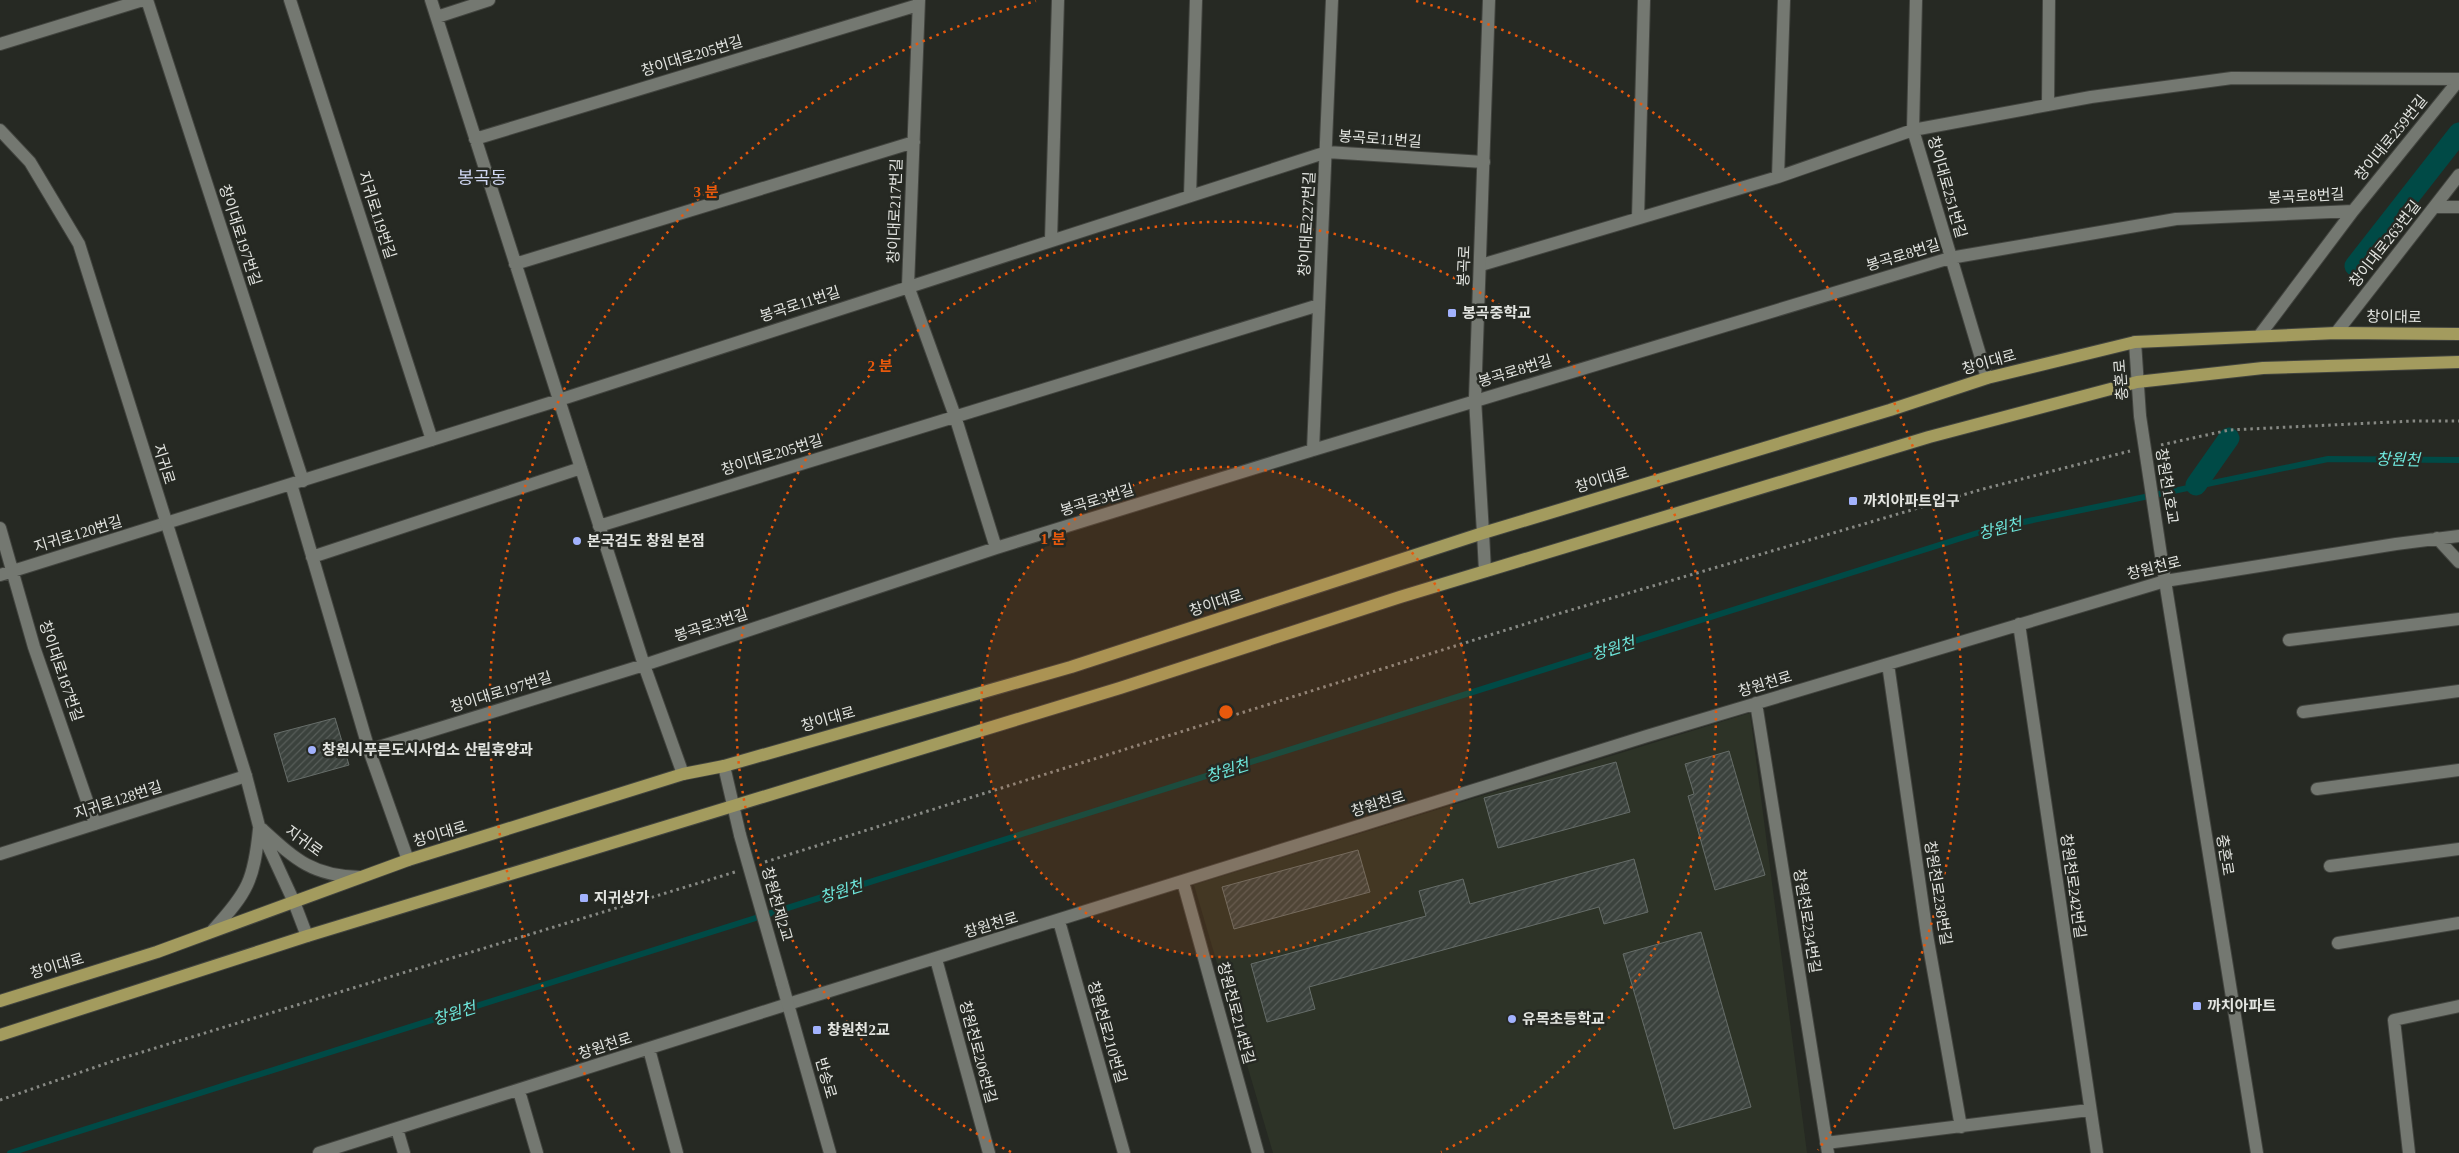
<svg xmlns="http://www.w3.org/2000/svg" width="2459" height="1153" viewBox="0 0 2459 1153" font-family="'Times New Roman','Noto Sans KR',serif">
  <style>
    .built { fill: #2d3327 }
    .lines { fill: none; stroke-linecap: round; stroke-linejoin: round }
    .stream { stroke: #004a46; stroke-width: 6 }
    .canal { stroke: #004a46; stroke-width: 21 }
    .building { fill: url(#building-hatch); stroke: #666d69 }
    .minor-casing { stroke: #42443f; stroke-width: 14 }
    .tertiary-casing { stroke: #42443f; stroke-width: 14 }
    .secondary-casing { stroke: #42443f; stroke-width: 14 }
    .primary-casing { stroke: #42443f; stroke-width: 14 }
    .path { stroke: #878984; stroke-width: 3; stroke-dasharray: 2.5 4; stroke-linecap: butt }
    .minor { stroke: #747871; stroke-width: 12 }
    .tertiary { stroke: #747871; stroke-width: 12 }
    .secondary { stroke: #747871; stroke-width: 12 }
    .primary { stroke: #a39b5e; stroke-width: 12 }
    .tertiary-bridge-casing { stroke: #42443f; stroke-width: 14; stroke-linecap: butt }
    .secondary-bridge-casing { stroke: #42443f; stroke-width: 14; stroke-linecap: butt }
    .tertiary-bridge { stroke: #747871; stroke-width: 12 }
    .secondary-bridge { stroke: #747871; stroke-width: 12 }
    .ring { fill: none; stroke: #e8590c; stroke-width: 2.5; stroke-dasharray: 2.5 5 }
    .poi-dot { fill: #a2b2fd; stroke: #262923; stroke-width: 2 }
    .labels { text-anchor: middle; stroke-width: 5; stroke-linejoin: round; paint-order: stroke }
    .street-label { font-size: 15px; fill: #e2e4e0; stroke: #262923 }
    .poi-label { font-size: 15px; font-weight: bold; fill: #e2e4e0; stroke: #262923; text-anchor: start }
    .water-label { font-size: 16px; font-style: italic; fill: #6ee7dc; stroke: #262923 }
    .quarter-label { font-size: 18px; fill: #d0d7f3; stroke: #262923 }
    .centre { fill: #e8590c; stroke: #262923; stroke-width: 2.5 }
    .ring-label { font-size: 15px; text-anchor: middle; font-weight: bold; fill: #e8590c; stroke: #262923; stroke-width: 5; stroke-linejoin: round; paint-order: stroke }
  </style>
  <defs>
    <pattern id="building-hatch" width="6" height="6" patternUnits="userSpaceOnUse" patternTransform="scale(1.25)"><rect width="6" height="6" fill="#3b423d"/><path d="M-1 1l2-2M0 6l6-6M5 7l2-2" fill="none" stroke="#575d59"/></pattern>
  </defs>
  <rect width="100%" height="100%" fill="#262923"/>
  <path class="built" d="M1750,713l57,440h-534l-79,-268z"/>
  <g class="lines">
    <path class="stream" d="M10,1153l1980,-624 338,-70 131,1"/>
    <path class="canal" d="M2355,266l104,-133
      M2196,485l33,-47"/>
  </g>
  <path class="building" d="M335,718l14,47 -61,17 -14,-48z
    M1729,751l36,124 -50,15 -27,-94 6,-2 -9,-30z
    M1616,762l14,50 -132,36 -14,-50z
    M1358,850l12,42 -136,37 -12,-42z
    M1634,859l14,53 -44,12 -5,-17 -290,80 6,22 -48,13 -16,-58 175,-48 -7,-25 44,-12 7,25z
    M1701,932l50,175 -77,22 -51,-175z"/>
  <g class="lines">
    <g class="minor-casing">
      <path id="minor" d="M147,0l156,481
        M290,0l142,440
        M431,0l213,665 39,109
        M919,0l-11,286 47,130 41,132
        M1916,0l-3,130 74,248
        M437,17l52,-17
        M0,44l143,-44
        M2048,105l1,-105
        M475,139l443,-134
        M1778,177l6,-177
        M1190,196l6,-196
        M2434,207h25
        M1638,218l6,-218
        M1051,240l7,-240
        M515,264l399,-122
        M1481,265l297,-88 135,-47 178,-33 141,-19 227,1
        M2336,333l123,-158
        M2259,336l94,-125 106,-131
        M1313,450l19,-450
        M291,484l78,266 39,110
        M599,526l720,-221
        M0,528l34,119 61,177
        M2437,538l22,24
        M312,557l269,-89
        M0,575l559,-175 768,-248 157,10
        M2019,624l78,529
        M2289,640l170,-21
        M1888,664l39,271 34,192
        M1756,703l72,450
        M2303,712l156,-21
        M369,750l275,-85 352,-117 317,-98 637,-192 226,-39 177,-8
        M2317,789l142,-19
        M0,854l246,-78
        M2330,866l129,-17
        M1183,882l75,271
        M1059,921l65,232
        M2338,943l121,-20
        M936,959l53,194
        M649,1049l28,104
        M519,1091l18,62
        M397,1129l7,24
        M1826,1143l263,-33
        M319,1153l469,-149 859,-268 518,-155 231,-37 63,-8
        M2409,1153l-15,-133 65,-14"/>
    </g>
    <g class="tertiary-casing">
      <path id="tertiary" d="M0,130l30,32 49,82 167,532 13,50 35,76
        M1483,533l-8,-134 14,-399
        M724,766l16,69
        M262,829c34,31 51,47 98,48
        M213,930c35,-38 41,-50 46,-101
        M782,983l48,170"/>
    </g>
    <g class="secondary-casing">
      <path id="secondary" d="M2135,342l5,74
        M1483,533l2,38
        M2162,562l95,591
        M294,902l13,34"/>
    </g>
    <g class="primary-casing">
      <path id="primary" d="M0,1001l157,-49 251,-92 275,-86 41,-8 347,-99 412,-134 407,-123 97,-32 148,-36 201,-9 123,1
        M0,1035l307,-99 813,-248 280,-91 529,-160 208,-55 126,-14 196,-6"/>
    </g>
    <path class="path" d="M2161,445l68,-15 184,-9h46
      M765,862l789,-247 429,-126 147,-38
      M0,1100l116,-40 619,-188"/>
    <use href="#minor" class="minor"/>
    <use href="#tertiary" class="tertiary"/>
    <use href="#secondary" class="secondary"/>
    <use href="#primary" class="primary"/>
    <g class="tertiary-bridge-casing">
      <path id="tertiary-bridge" d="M740,835l42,148"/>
    </g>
    <g class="secondary-bridge-casing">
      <path id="secondary-bridge" d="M2140,416l22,146"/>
    </g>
    <use href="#tertiary-bridge" class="tertiary-bridge"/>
    <use href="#secondary-bridge" class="secondary-bridge"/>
  </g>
  <circle cx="1226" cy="712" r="245" fill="#e8590c" fill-opacity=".12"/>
  <g class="ring">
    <circle cx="1226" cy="712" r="245"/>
    <path d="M1011 1152A490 490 0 1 1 1441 1152"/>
    <path d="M634 1150A736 736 0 0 1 1036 1M1416 1A736 736 0 0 1 1818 1150"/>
  </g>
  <g class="poi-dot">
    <rect x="1447" y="308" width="10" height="10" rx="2.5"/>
    <rect x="1848" y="496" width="10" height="10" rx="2.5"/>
    <circle cx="577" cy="541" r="5"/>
    <circle cx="312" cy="750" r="5"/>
    <rect x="579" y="893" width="10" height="10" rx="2.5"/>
    <rect x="2192" y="1001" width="10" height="10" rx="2.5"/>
    <circle cx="1512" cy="1019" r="5"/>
    <rect x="812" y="1025" width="10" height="10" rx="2.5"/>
  </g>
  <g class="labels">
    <g class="street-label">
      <text transform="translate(692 56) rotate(-17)" y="5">창이대로205번길</text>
      <text transform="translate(2391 138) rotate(-51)" y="5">창이대로259번길</text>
      <text transform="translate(1380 139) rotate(4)" y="5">봉곡로11번길</text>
      <text transform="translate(1947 187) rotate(74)" y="5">창이대로251번길</text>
      <text transform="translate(2306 196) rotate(-3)" y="5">봉곡로8번길</text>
      <text transform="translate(895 211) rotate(-88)" y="5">창이대로217번길</text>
      <text transform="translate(377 215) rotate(72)" y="5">지귀로119번길</text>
      <text transform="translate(1307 224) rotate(-87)" y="5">창이대로227번길</text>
      <text transform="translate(240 235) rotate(72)" y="5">창이대로197번길</text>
      <text transform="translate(2385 244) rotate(-52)" y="5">창이대로263번길</text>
      <text transform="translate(1903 255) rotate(-17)" y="5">봉곡로8번길</text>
      <text transform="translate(1464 266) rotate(-88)" y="5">봉곡로</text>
      <text transform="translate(800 304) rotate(-18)" y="5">봉곡로11번길</text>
      <text transform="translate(2394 317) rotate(1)" y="5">창이대로</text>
      <text transform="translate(1989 362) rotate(-16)" y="5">창이대로</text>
      <text transform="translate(1515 371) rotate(-17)" y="5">봉곡로8번길</text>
      <text transform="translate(2121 380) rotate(-94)" y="5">충혼로</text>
      <text transform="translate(772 455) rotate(-17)" y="5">창이대로205번길</text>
      <text transform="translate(164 464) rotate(73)" y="5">지귀로</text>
      <text transform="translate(1602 480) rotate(-17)" y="5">창이대로</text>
      <text transform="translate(2167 486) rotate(81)" y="5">창원천1호교</text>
      <text transform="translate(1097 500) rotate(-17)" y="5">봉곡로3번길</text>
      <text transform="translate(78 534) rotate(-17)" y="5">지귀로120번길</text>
      <text transform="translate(2154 568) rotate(-14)" y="5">창원천로</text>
      <text transform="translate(1216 603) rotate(-18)" y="5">창이대로</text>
      <text transform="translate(711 625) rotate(-18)" y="5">봉곡로3번길</text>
      <text transform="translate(61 671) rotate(71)" y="5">창이대로187번길</text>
      <text transform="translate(1765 684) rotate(-17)" y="5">창원천로</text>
      <text transform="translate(501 692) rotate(-17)" y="5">창이대로197번길</text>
      <text transform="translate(828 719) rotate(-16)" y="5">창이대로</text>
      <text transform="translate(118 800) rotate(-18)" y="5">지귀로128번길</text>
      <text transform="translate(1378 804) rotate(-17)" y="5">창원천로</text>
      <text transform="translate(440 834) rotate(-17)" y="5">창이대로</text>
      <text transform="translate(304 841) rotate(36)" y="5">지귀로</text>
      <text transform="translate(2225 855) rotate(81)" y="5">충혼로</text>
      <text transform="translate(2073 886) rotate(82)" y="5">창원천로242번길</text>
      <text transform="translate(1938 893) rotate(81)" y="5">창원천로238번길</text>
      <text transform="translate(777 904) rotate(74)" y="5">창원천제2교</text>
      <text transform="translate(1807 921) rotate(81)" y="5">창원천로234번길</text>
      <text transform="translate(991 925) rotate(-17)" y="5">창원천로</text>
      <text transform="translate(57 966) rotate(-17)" y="5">창이대로</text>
      <text transform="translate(1236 1013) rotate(75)" y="5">창원천로214번길</text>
      <text transform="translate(1107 1032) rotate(74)" y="5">창원천로210번길</text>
      <text transform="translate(605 1046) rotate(-18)" y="5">창원천로</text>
      <text transform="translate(978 1052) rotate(75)" y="5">창원천로206번길</text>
      <text transform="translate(826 1078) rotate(74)" y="5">반송로</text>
    </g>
    <g class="poi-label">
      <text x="1462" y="318">봉곡중학교</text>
      <text x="1863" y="506">까치아파트입구</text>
      <text x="587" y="546">본국검도 창원 본점</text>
      <text x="322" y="755">창원시푸른도시사업소 산림휴양과</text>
      <text x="594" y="903">지귀상가</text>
      <text x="2207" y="1011">까치아파트</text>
      <text x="1522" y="1024">유목초등학교</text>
      <text x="827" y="1035">창원천2교</text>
    </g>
    <g class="water-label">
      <text transform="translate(2398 459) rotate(1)" y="6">창원천</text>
      <text transform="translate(2000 528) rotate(-14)" y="6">창원천</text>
      <text transform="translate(1613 648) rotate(-17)" y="6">창원천</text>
      <text transform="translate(1227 770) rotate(-17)" y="6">창원천</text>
      <text transform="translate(841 891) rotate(-17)" y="6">창원천</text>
      <text transform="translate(454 1013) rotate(-17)" y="6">창원천</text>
    </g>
    <g class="quarter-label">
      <text x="482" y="184">봉곡동</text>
    </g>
  </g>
  <circle cx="1226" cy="712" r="8" class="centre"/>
  <g class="ring-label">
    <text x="706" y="197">3 분</text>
    <text x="880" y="371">2 분</text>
    <text x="1053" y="544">1 분</text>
  </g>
</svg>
